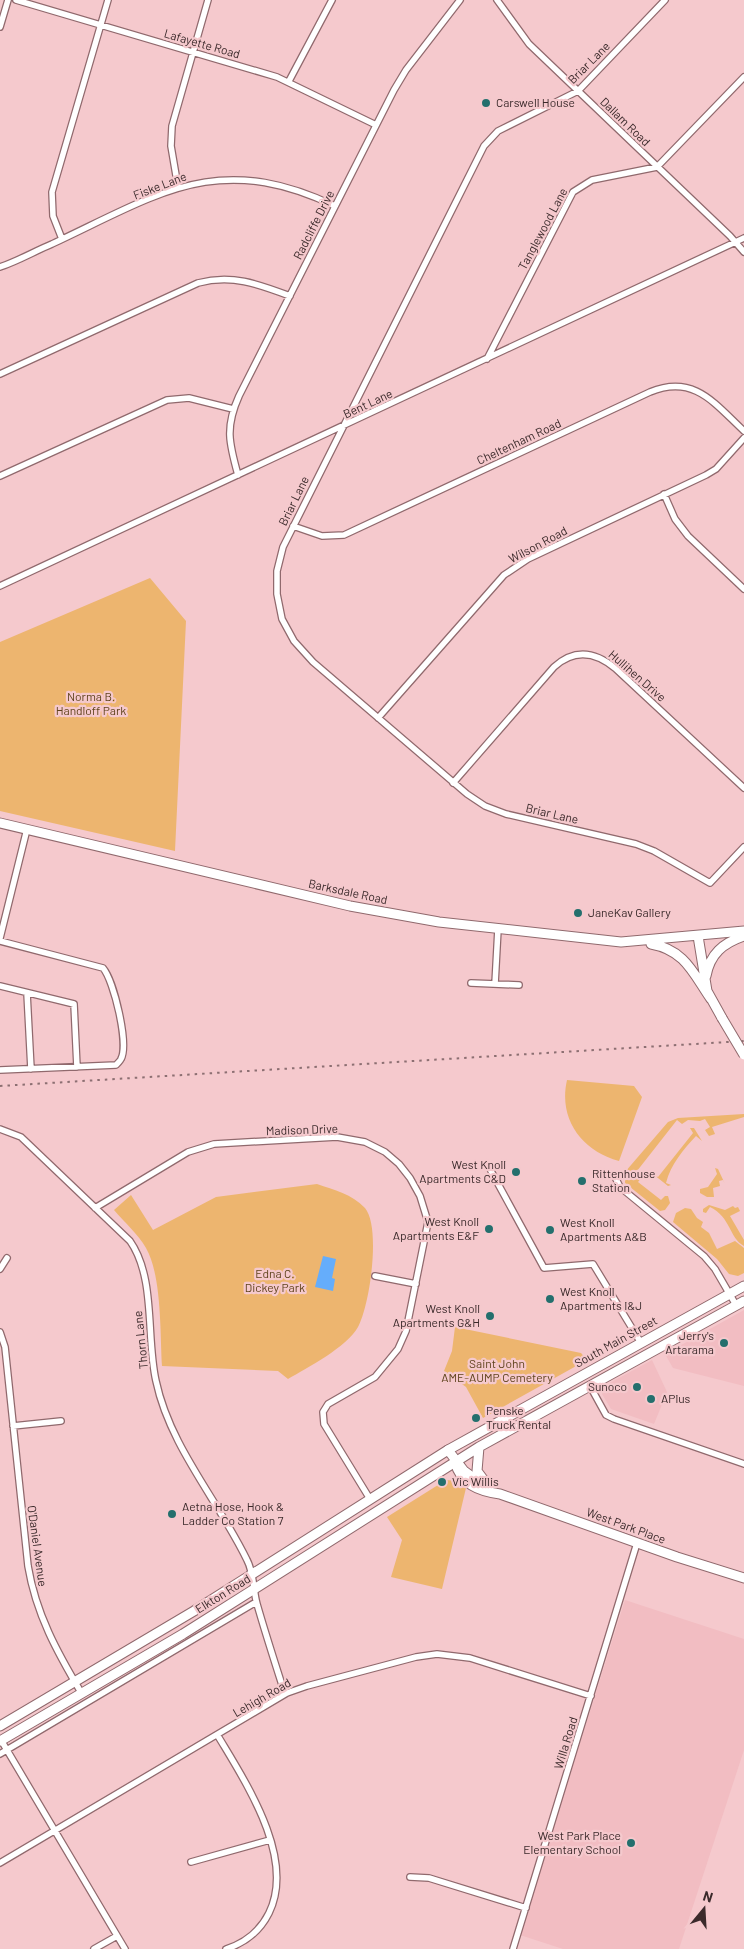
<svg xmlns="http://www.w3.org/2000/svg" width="744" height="1949" viewBox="0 0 744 1949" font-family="Barlow,sans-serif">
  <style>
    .built { fill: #f2bdc2 }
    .green { fill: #edb56f }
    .water { fill: #65adfb }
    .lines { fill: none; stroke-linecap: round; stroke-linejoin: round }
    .street-casing { stroke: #90696d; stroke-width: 8 }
    .secondary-casing { stroke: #90696d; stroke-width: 11 }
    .primary-casing { stroke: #90696d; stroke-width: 11 }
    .street { stroke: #fff; stroke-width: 5.5 }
    .secondary { stroke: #fff; stroke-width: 9 }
    .primary { stroke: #fff; stroke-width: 9 }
    .rail { stroke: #8c6f72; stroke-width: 2; stroke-dasharray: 2.5 5; stroke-linecap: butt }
    .secondary-bridge-casing { stroke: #90696d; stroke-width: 11; stroke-linecap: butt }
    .secondary-bridge { stroke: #fff; stroke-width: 9 }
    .poi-dot { fill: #246f6d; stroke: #f5c9cd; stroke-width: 2 }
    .labels { text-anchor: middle; stroke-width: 4.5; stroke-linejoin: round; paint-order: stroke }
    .street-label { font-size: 12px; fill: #3b2a2b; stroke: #f5c9cd }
    .poi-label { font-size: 12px; fill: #3b2a2b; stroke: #f5c9cd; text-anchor: start }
    .park-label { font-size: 12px; fill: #5f431d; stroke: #f5c9cd }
  </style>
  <rect width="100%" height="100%" fill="#f5c9cd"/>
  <path class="built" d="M744,1310v76l-71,-18 -8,-14z
    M652,1360l15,32 -13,32 -43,-15 -9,-15 2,-8z
    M625,1600l119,39v111l-65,199h-116l-43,-14z"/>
  <path class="green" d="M150,578l36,43 -11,230 -175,-40v-169z
    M567,1080l67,6 8,11 -23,64c-37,-10 -61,-42 -52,-81z
    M744,1114v3l-32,10 3,7 -6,2 -4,-6 5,-3 -5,-8 -5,2 -12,-1 -6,4 -5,-4 -40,51 6,5 -5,6 23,18 4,-4h3l2,7 -5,7 -5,1 -35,-28v-11l43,-50 10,-4z
    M690,1128h4l8,13 -6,-5c-13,14 -25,28 -30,47l5,2 -3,1 -15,-12 5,3 35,-44z
    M715,1168l3,1 7,15 -2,-4 -4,1 1,5 -7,2 1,9h-7l-7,-4v-4l8,-2 9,-13z
    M317,1184c17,6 35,10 48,24 16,19 5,97 -7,119 -11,20 -51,41 -70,52l-10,-8 -116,-5c-2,-32 0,-90 -16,-118 -8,-14 -22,-26 -32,-38l17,-15 22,35 63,-33z
    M709,1205l16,5 8,-4 2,2 3,-1 2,4 -10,5 14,24v6c-15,-8 -13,-29 -34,-39l-4,6 -3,-1v-3z
    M685,1208l6,1 6,9 6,4 -2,5 8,6 8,16 18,-8 9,7v25l-6,3 -9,-2 -12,-15 -44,-37 3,-9z
    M455,1327l126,26 6,7 -104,58 -17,-31 -22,-16 8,-20z
    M446,1480l13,1 7,7 -24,101 -51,-12 11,-37 -15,-23z"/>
  <path class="water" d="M323,1256l13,3 -4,19 3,1 -2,12 -18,-4z"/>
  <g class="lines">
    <g class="street-casing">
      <path id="street" d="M16,0l261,77 99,48
        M497,0l32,44 201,192 14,16
        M665,0l-87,91 -80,40 -14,15 -201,401 -6,24v23l5,25 12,22 19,21 154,132 18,12 21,8 130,30 18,7 56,32 34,-36
        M0,27l8,-27
        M289,81l43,-81
        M178,187l-7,-41 1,-20 36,-126
        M62,239l-9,-23 -1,-24 56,-192
        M0,267c18,-6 35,-16 52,-23 107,-50 165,-94 283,-38
        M487,359l86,-167 19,-12 65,-13 87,-90
        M0,374l198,-91c34,-9 60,1 92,13
        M238,475c-9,-32 -13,-48 1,-79l155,-306 12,-20 54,-70
        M0,476l167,-76 22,-2 44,11
        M664,494l11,25 13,17 56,53
        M293,526l29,10 22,-1 306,-143c44,-18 64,11 94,39
        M0,586l744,-348
        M378,718l126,-143 24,-16 178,-84 10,-6 28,-31
        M453,783l101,-116c21,-19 42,-15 62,2l128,119
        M0,938l27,-109
        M0,941l103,27c11,13 26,76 18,91 0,1 -5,6 -5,6l-116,5
        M471,983l48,2
        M495,984l3,-55
        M0,986l74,18 3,63
        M27,993l4,76
        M0,1129l21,8 109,104c26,37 16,97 26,140 14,66 62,119 91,179 7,13 6,30 10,44 8,28 17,56 26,84l4,5
        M491,1171l53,97 49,-4 48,79
        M615,1177l5,10 84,69 11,13 21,36
        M95,1208l93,-56 26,-8 123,-7 28,5 20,10 14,12 11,14 10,18 8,26 -22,109 -8,18 -23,28 -47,27 -5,8 1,12 46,75
        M0,1269l7,-11
        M375,1276l41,8
        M0,1332l5,15 23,219c8,48 29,86 54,128
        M590,1386l16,29 8,4 130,45
        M13,1426l48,-5
        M218,1736c28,47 78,122 51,177 -9,18 -24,30 -43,36
        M1,1740l124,209
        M0,1754l256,-152
        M191,1862l79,-22
        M0,1863l287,-170 20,-7 109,-29 21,-3 33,4 121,38
        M410,1877l19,1 97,30
        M94,1949l23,-13
        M513,1949l124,-406"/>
    </g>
    <g class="secondary-casing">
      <path id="secondary" d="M0,823l350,83 89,16 182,20 123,-11
        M698,936l9,55 15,27
        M651,944c34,6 42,29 60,55
        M706,976c4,-22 17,-33 38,-40
        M448,1450l16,21 18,13
        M455,1462c6,22 23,29 45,32l177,63 67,21"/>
    </g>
    <g class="primary-casing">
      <path id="primary" d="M479,1447l-2,24 12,16
        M0,1726l194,-115 254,-161 296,-164
        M0,1741l183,-107 296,-187 265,-146"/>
    </g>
    <use href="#street" class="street"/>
    <use href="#secondary" class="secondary"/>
    <use href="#primary" class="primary"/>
    <path class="rail" d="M0,1086l744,-45"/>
    <g class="secondary-bridge-casing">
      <path id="secondary-bridge" d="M722,1018l22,37"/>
    </g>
    <use href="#secondary-bridge" class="secondary-bridge"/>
  </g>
  <g class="poi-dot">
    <circle cx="486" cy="103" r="5"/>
    <circle cx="578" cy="913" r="5"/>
    <circle cx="516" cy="1172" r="5"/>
    <circle cx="582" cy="1181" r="5"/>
    <circle cx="489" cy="1229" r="5"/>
    <circle cx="550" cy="1230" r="5"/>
    <circle cx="550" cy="1299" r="5"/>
    <circle cx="490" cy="1316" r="5"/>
    <circle cx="724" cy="1343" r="5"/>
    <circle cx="637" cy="1387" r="5"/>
    <circle cx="651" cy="1399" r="5"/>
    <circle cx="476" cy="1418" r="5"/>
    <circle cx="442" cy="1482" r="5"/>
    <circle cx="172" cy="1514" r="5"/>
    <circle cx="631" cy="1843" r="5"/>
  </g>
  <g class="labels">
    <g class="street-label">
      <text transform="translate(202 44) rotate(16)" y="4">Lafayette Road</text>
      <text transform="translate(589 63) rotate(-45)" y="4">Briar Lane</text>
      <text transform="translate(625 122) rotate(44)" y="4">Dallam Road</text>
      <text transform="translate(160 186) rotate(-21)" y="4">Fiske Lane</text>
      <text transform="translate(314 225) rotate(-63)" y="4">Radcliffe Drive</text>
      <text transform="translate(543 229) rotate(-62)" y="4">Tanglewood Lane</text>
      <text transform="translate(368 404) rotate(-25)" y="4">Bent Lane</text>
      <text transform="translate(519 442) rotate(-25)" y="4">Cheltenham Road</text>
      <text transform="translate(294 501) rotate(-64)" y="4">Briar Lane</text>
      <text transform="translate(538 545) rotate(-28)" y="4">Wilson Road</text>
      <text transform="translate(637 676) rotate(41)" y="4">Hullihen Drive</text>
      <text transform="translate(552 814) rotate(13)" y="4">Briar Lane</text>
      <text transform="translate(348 892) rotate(12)" y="4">Barksdale Road</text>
      <text transform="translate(302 1130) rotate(-2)" y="4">Madison Drive</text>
      <text transform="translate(141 1340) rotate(-96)" y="4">Thorn Lane</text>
      <text transform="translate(616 1342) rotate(-29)" y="4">South Main Street</text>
      <text transform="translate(626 1526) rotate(20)" y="4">West Park Place</text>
      <text transform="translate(37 1546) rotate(82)" y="4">O'Daniel Avenue</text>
      <text transform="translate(223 1594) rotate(-32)" y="4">Elkton Road</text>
      <text transform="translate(262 1698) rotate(-30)" y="4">Lehigh Road</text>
      <text transform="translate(566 1743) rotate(-73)" y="4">Willa Road</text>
    </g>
    <g class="poi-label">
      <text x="496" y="107">Carswell House</text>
      <text x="588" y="917">JaneKav Gallery</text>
      <text x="506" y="1169" text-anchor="end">West Knoll<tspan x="506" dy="14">Apartments C&amp;D</tspan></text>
      <text x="592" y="1178">Rittenhouse<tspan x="592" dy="14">Station</tspan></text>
      <text x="479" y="1226" text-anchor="end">West Knoll<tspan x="479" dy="14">Apartments E&amp;F</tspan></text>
      <text x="560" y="1227">West Knoll<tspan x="560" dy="14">Apartments A&amp;B</tspan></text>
      <text x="560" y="1296">West Knoll<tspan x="560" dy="14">Apartments I&amp;J</tspan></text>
      <text x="480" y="1313" text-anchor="end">West Knoll<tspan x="480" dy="14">Apartments G&amp;H</tspan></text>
      <text x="714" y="1340" text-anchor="end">Jerry's<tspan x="714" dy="14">Artarama</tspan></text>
      <text x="627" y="1391" text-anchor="end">Sunoco</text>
      <text x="661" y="1403">APlus</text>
      <text x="486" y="1415">Penske<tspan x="486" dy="14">Truck Rental</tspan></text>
      <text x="452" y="1486">Vic Willis</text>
      <text x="182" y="1511">Aetna Hose, Hook &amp;<tspan x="182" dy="14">Ladder Co Station 7</tspan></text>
      <text x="621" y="1840" text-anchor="end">West Park Place<tspan x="621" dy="14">Elementary School</tspan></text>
    </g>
    <g class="park-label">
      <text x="91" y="701">Norma B.<tspan x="91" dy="14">Handloff Park</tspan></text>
      <text x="275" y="1278">Edna C.<tspan x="275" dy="14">Dickey Park</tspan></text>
      <text x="497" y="1368">Saint John<tspan x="497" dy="14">AME-AUMP Cemetery</tspan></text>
    </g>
  </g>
  <g transform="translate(704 1909) rotate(18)" stroke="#f5c9cd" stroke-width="4" paint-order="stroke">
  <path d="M0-4L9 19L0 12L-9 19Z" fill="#3b2a2b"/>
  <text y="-8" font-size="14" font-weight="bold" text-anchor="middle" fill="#3b2a2b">N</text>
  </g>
</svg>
